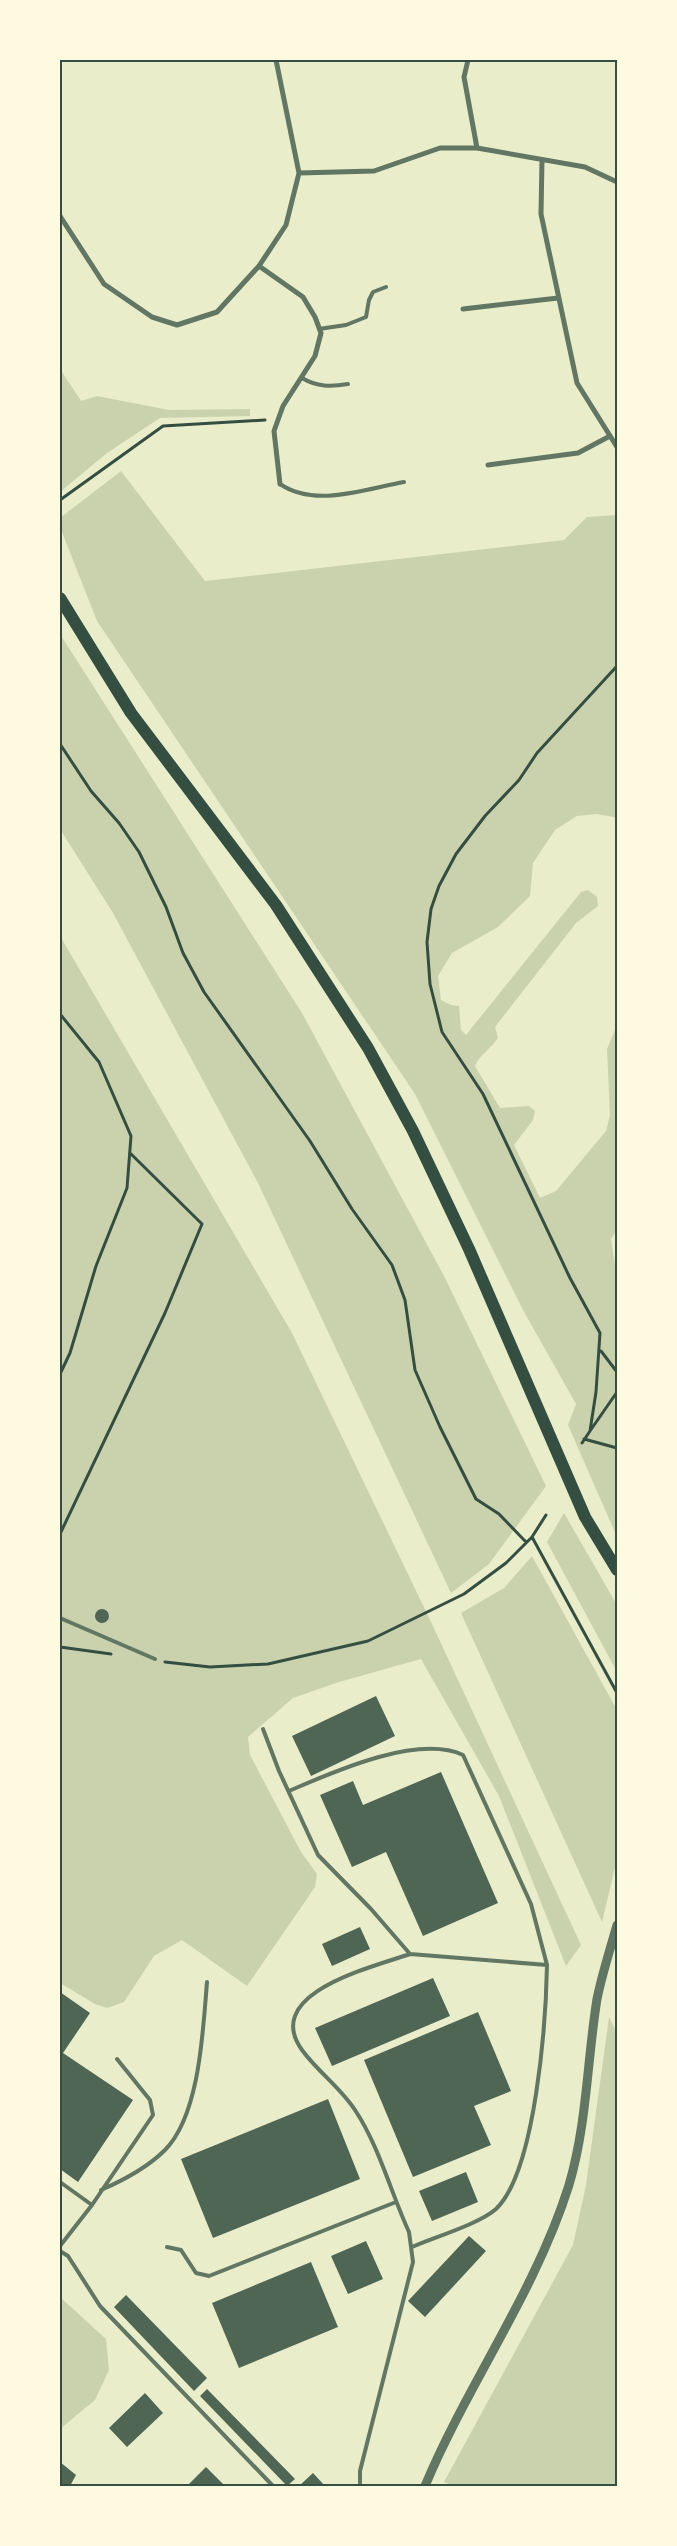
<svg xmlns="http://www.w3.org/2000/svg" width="677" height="2546" viewBox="0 0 677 2546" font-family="'Open Sans',sans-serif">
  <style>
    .green { fill: #cad2ad }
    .building { fill: #4f6655 }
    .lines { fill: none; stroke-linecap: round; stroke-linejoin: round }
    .path { stroke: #344e41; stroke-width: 3 }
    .service { stroke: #617663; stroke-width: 4 }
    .minor { stroke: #617663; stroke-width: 5 }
    .tertiary { stroke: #617663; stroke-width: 9 }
    .primary { stroke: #344e41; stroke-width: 12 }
    .neatline { fill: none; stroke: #344e41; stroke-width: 2 }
  </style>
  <rect width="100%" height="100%" fill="#e9edc9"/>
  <path class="green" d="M60,369l21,32 16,-5 72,14 81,-1v7l-90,2 -53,35 -47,39z
    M121,471l84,110 359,-41 23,-23 30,-2v306l-3,-4 -18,-3 -19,2 -22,14 -22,33 -3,33 -32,31 -46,26 -14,23 3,24 10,5 8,1 2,24 5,5 115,-143 7,-2 9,7 1,9 -22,17 -81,104 3,11c-7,11 -18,16 -23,28l25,42 29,-2 6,5 -2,9 -19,25 26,53 16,-7 50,-60 4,-16 -3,-66 10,-24v205l-6,9 6,38v260l-49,-112 8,-21 -53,-94 -108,-216 -318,-473 -37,-94v-9z
    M60,634l242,379 142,263 102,210 -57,78 -38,29 -193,-410 -145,-270 -53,-84z
    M60,936l232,397 140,291 149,321 -15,21 -67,-170 -78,-137 -82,23 -46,16 -45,39 2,18 51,97 16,22 -2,13 -68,99 -65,-46 -28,16 -30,46 -17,6 -12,-4 -35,-21z
    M564,1513l53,92v67l-70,-130z
    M532,1556l85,154v149l-15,63 -141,-309 43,-25z
    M609,2017l8,16v453h-163l-10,-4 129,-237 13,-60z
    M60,2297l46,42 3,31 -14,30 -35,29z"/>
  <path class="building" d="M95 1616a7 7 0 1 1 14 0a7 7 0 1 1-14 0Z
    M376,1696l19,40 -84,40 -19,-40z
    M441,1772l57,131 -75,33 -37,-84 -34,15 -32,-72 33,-14 10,24z
    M360,1927l10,22 -38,17 -10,-22z
    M433,1978l17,38 -118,50 -17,-38z
    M60,1992l30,21 -27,40 70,47 -55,82 -18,-13z
    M478,2012l33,79 -37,15 17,39 -78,32 -49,-117z
    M328,2099l32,80 -147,59 -32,-79z
    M466,2172l12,30 -46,19 -13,-30z
    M469,2236l17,15 -61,66 -17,-16z
    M366,2241l17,38 -35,15 -17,-38z
    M311,2262l27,65 -99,41 -27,-65z
    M126,2295l81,83 -13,13 -80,-84z
    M207,2389l88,90 -8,7 -87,-90z
    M145,2393l18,20 -36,34 -18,-19z
    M60,2462l16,13 -6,11h-10z
    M206,2467l19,19h-38z
    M313,2473l12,13h-26z"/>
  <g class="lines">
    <path class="path" d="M60,500l103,-74 102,-6
      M60,744l31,47 28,32 20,29 27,55 17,46 21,39 106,149 42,68 40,56 13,35 10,70 25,57 36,72 23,15 27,28
      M60,1014l39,48 32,74 -4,52 -31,78 -26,87 -10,21
      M601,1351l16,21
      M590,1431l27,-39
      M584,1439l33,9
      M582,1443l8,-12 6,-39 4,-59 -30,-55 -87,-184 -41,-62 -12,-48 -3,-42 4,-33 8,-23 17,-32 29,-38 34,-36 18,-27 80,-87
      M60,1534l105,-221 37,-89 -72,-71
      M532,1537l85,156
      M60,1647l51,7
      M165,1662l45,5 58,-3 100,-23 96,-47 42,-31 26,-26 14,-22"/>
    <path class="service" d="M319,329l27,-4 20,-8 3,-17 4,-8 13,-5
      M302,378c15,9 29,9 46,6
      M280,484c35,24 85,5 124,-2
      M60,1618l95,41
      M263,1729l16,42 39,84 53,54 39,45 137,11c-1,55 -11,206 -51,244 -17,15 -61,28 -84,38
      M289,1791c44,-19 128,-57 174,-36l68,149 16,61
      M60,2182l32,23 -32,41
      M101,2190c23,-10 46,-22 64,-40 35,-35 38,-121 42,-168
      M92,2205l61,-90 -3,-15 -33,-41
      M167,2247l14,3 15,23 13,3 187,-74
      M60,2251l8,5 32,50 173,180
      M360,2486v-15l53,-209 -4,-30c-18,-39 -30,-86 -54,-122 -15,-23 -37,-38 -53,-60 -41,-57 71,-83 108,-96"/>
    <path class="minor" d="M468,60l-4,17 13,71
      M542,160l-1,54 36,169 40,64
      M299,173l75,-2 66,-23h37l108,19 32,15
      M60,216l44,68 48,33 25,8 40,-13 42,-46 27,-41 13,-52 -23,-113
      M259,266l44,31 12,20 6,16 -6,23 -32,50 -9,25 6,53
      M463,309l95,-11
      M488,465l90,-12 32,-17"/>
    <path class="tertiary" d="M425,2486c43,-103 110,-193 144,-301 18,-61 18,-124 28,-186 5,-25 13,-49 20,-74"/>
    <path class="primary" d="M60,598l71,115 145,192 92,143 45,83 56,118 116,268 32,53"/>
  </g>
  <rect width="677" height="2546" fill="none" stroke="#fefae0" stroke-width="122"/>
  <rect x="61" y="61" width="555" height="2424" class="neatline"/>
</svg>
